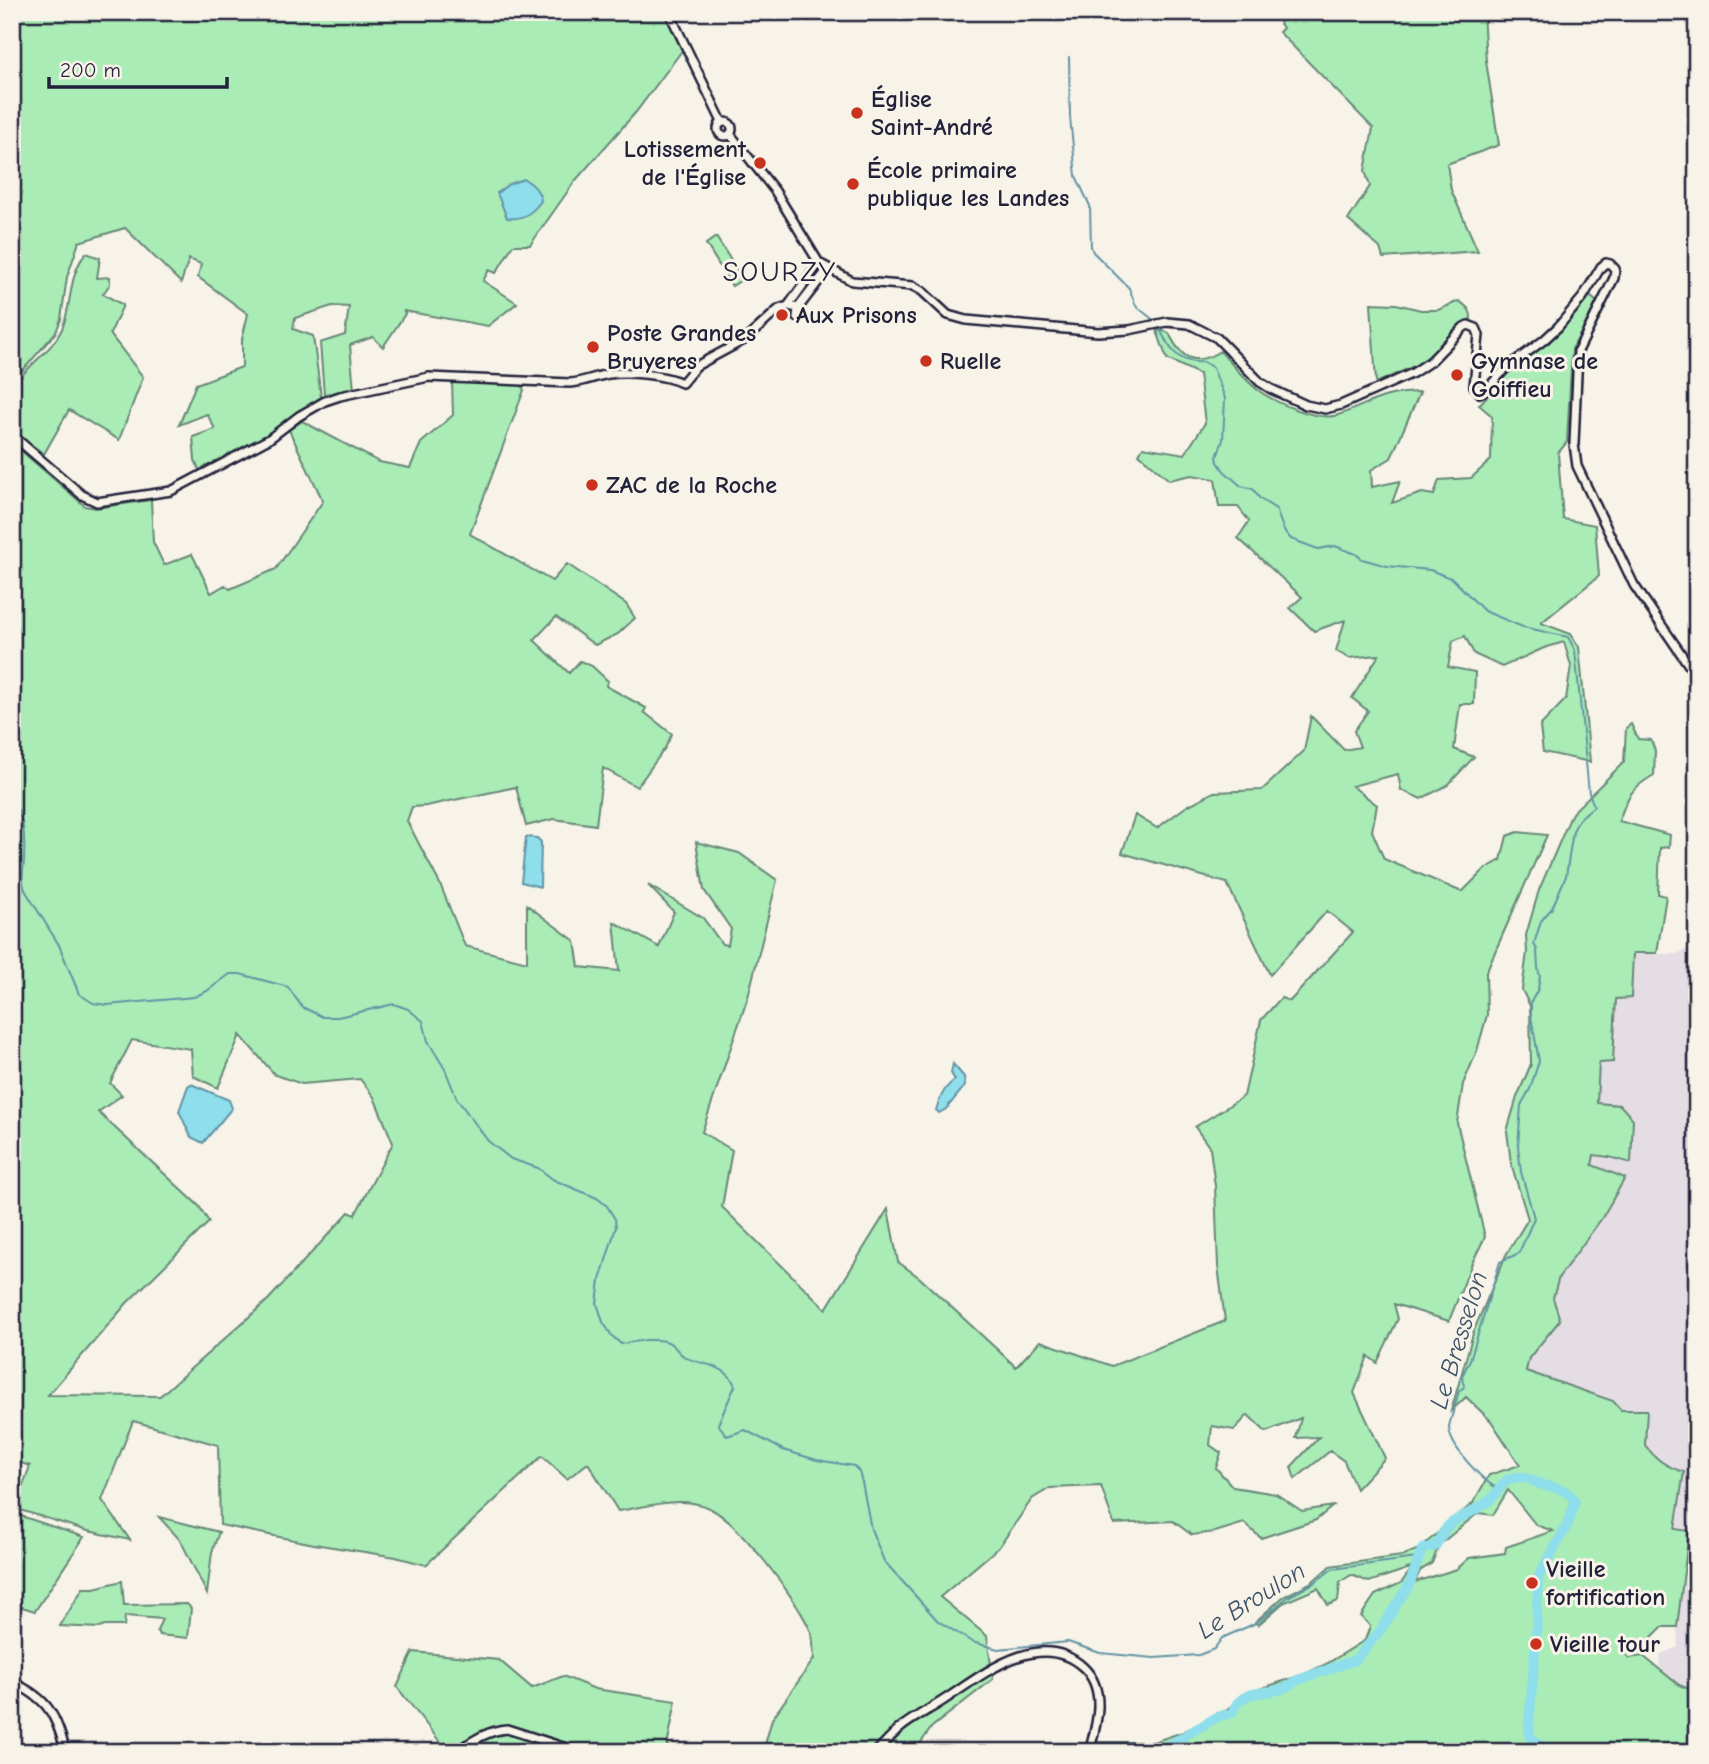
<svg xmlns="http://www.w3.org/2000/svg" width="1709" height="1764" viewBox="0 0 1709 1764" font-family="'Comic Neue',sans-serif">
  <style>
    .built { fill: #e4dde4 }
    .green { fill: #aaecb6; stroke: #668778; stroke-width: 2; fill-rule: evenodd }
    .water { fill: #8edeeb; stroke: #6393a5; stroke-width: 2 }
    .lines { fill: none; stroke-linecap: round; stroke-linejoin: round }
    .stream { stroke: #6393a5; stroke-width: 2 }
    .river { stroke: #8edeeb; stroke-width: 10 }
    .secondary-casing { stroke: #22223b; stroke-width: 12 }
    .secondary { stroke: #f7f3e8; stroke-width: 7 }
    .poi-dot { fill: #c8321e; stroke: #f7f3e8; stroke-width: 2.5 }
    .labels { text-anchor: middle; stroke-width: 6; stroke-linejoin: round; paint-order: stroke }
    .poi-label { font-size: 24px; font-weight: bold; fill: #22223b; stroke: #f7f3e8; text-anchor: start }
    .water-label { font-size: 26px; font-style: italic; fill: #3d5167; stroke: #f7f3e8 }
    .quarter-label { font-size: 28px; letter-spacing: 2px; fill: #22223b; stroke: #f7f3e8 }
  </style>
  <rect width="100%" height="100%" fill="#f7f3e8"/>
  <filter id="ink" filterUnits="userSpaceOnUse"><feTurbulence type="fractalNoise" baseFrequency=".0143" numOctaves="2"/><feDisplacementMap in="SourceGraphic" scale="14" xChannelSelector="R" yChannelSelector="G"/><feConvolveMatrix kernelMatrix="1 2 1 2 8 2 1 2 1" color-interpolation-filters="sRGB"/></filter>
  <g filter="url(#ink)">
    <path class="built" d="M1697,944v748l-18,-7 -20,-19 2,-12 17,-7 -1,-20 11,-96 -13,-2 9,-56 -17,-6 -12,-9 -34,-48 -95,-39 3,-13 31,-38 -7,-22 6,-21 43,-59 23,-40 -33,-13 2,-10 37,7 -11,-57 -23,-1 2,-42h14l3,-63 15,-1 2,-45 44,1z"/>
    <path class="green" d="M12,12h654l18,36 -48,64 -61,69 -45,64h-17l-17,28 -7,-3 -6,11 34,22 -29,23 -84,-15 1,3 -22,33 -10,-10 -23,8 4,45 -30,4 -4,-51 25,-8 4,-28 -17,-1 -37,12 -2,11 20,7 8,61 -53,38 -68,37 -5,-12 -2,-23 22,-8 -8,-15 -28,11 17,-41 46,-17v-28l6,-25 -50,-37 3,-13 -12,-5 -8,24 -56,-55 -46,14 -12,35 -6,42 -5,13 -44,51z
      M1285,12h198l3,49 13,84 -52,19 4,26 27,61 -95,7 -3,-10 -32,-28 22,-34 -5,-15 8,-43 -94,-96 4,-4 -4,-6z
      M716,237l27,42 -11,7 -26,-42z
      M86,253l14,5 -3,20 13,-1v7l-7,10 20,11 -13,29 33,43 -24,63 -50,-30 -25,44 -32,-24c0,-11 -3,-28 1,-39 9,-24 37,-37 48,-60 12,-25 6,-55 25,-78z
      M1590,296l7,6 -25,47 -5,93 -9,11 5,66 32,6 4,51 -58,47 30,11 8,13 11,115 -47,-10 -3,-26 26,-27 5,-33 -7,-24 -20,6 -42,19 -28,-13 -9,-18 -12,5 -5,26 27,5 -1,32h-14l-6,45 20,8 -26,28 -27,14 -20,-9 -3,-16 -46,12 25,19 -5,26 12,28 78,33 23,-23 16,-9 6,-24 11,-4 29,3 -61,137 1,43 -10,36 -14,33 -6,39 28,114 -13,26 -23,58 -55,-17 4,15 -21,44 -9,-7 -14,37 31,65 -29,31 -12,-28 -14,-10 -35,28 -4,-12 28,-30 -23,1 5,-20 -35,14 -18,-17 -14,15 -22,-4 -2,19 11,8 -5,15 17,19 43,7 26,17 31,-5 -17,14 -55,18 -17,-15 -29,9 -23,3 -19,-14 -59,3 -13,-38 -51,2 -18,11 -33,48 -59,50 47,39 6,43 -61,48 -18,25h-151l9,-33 42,-60c-1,-8 0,-19 -3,-27 -13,-32 -72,-110 -102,-124 -28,-13 -63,-1 -91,3l-30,-48 -21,16 -25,-23 -116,109 -30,-8 -82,-13 -94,-19 -2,-80 -85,-24 -31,79 28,40 -42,-9 -68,-21v-16l10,-28 -18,-6v-34l3,-8 -3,-4v-971l73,63 11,2 55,-8 2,42 11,23 28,-11 19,39 14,-8 5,4 46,-20 47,-68 -34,-71 13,-9 77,41 31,6 11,-25 32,-28 -1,-33 67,1 5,7 -54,144 82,47 15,-17 59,40 9,14 -17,16 -23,11 -39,-28 -22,23 35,33 11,-12 12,5 16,15 -2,5 40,22 -2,4 28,22 -7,14 -28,39 -34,-19 -7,57 -42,-6 -28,7 -10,-39 -90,19 -14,1 -5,14 33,63 25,62 62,16v-57l48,36 4,26 40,4 -5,-49 45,25 15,-35 -26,-27 55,33 19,26 6,1 3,-16 -27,-39 -8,-48 43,11 38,27 -29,117 -46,135 30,18 -10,57 104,102 62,-100 10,53 22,16 96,89 24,-26 72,25 113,-45 -7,-55 -3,-80 -5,-38 -15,-21 49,-31 17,-76 20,-22 9,3 63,-69 -26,-21 -57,64 -43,-92 -105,-30 13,-38 22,13 30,-22 27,-14 48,-2 42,-39 7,-35 33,34 16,-3 -6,-16 14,-20 -16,-13 27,-43 -30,3 -13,-7 9,-31 -31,11 -24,-23 12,-11 -64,-59 11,-17 -11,-14h-19l-4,-28 -23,-4 -23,5 -30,-26 4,-7 42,7 20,-31 -6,-49 -32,-15 -10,-28 4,-1 8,3c12,26 26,34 51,18 12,13 24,28 38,39 16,12 60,32 80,25 34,-12 42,-22 82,-23l-29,66 -20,12 1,17 28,-6 -8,22 30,-10 12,2 5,-15 32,-2 20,-18 1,-44 -13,-11 27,-30 43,-33zM240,1035l35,40 27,9 58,-5 14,18 19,46 -38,72 -6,-3 -81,88 -108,96 -112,-1 79,-92 82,-81 -10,-16 -101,-94 24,-17 -12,-12 22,-43 59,9 2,27 25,12z
      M1459,301c7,5 13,9 12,18l-11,6 -37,37 -47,21 -5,-80 25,1 25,6h17z
      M1631,724l7,15 13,1 4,11 -1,24c-23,13 -27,22 -35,46l51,14 -1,12 -9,1 -2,46 8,2 -9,57h-24l-2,45 -15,1 -3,63 -14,1 -2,40 23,2 13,14 -2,44 -22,-6 -15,-2 -2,10 33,13 -23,40 -43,59 -6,21 7,22 -31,38 -3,13 87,30 8,9h26l-2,35c11,15 22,22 39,27l-9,57 14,2 -12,96h-15l-21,21 -21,-8 2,10 7,8 14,-2 36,29 18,7v60h-603l3,-10h56l30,-10 43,-22 21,-17 58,-19 23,-11 37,-23 5,-14 -9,-10 14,-21 26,-12 12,-16 -44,15 -18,-7 -11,7 -2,19 -10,4 -10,-17 -35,15 -25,22 -3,-3 28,-25 29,-15 18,-16 72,-10 17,-7 54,-46 16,-28 31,-10 -29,-44 -25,-24 -15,14 23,-81 32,-75 22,-36 -17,-56 -4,-32 10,-34 14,-33 -1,-58 -8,-16 5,-38 -1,-17 13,-45 33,-77 52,-51 2,-34zM1508,1490l28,35 17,6 -47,16 -1,6 -36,5 -12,11 -42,13 5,-11 12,-8 7,-18 39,-32 15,2z
      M18,1515l66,22 -49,74 -23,-7v-82z
      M159,1517l60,15 -7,20 -5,42 -26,-53z
      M122,1581l2,24 63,-1 4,4 -3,30 -29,-3 -2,-4 5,-12 -37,-3 -1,10h-19l-6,2 -39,-2 23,-38h11z
      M413,1652l86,8 33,28 31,-12 32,13 81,12 -9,45 35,6h-264l6,-5 -47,-60z"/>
    <path class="water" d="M524,179c9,5 16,11 17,22 -9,12 -18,19 -34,17l-10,-25 12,-9z
      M526,837l11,1 4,4 -1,45 -19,-5z
      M953,1064l11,13 1,9 -19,23 -7,4 -3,-3c4,-12 8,-23 19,-30l-4,-7z
      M191,1084l38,16 3,8 -29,35 -12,-6 -12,-26 9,-25z"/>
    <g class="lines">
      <path class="stream" d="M1069,57l1,60 6,59 14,30 1,41 2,5 36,36 7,18 20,16
        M1159,327c9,20 19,38 45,35l9,6 12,30 -2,42 -6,17 1,5 6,9 17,15 12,3 7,10 16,10 8,22 7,8 27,10 17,-3 21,8 6,5 25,7 43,4 23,9 31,32 39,16 45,10 7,13 14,143 5,13 -15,13 -6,12 -7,45 -14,32 -11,13 -7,23 3,6 1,19 2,7 -2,13 -7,13v14l8,45 -9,28 -9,16 -3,41 3,26 13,46 -15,35 -19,9 -30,98 -7,14 1,13 -5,4 -10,35c-1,20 33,54 49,63
        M12,799c13,19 13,40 12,62 -1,11 -3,18 1,29l34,55 20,49 14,9 14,2 87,-8 13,-6 23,-17h10l48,13 14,20 21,10h15l56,-13 14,5 15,12 5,20 17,28 12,30 31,42 23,18 27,9 16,12 43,18 10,8 8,13 1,8 -16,53 -3,23 6,19 9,14 9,8c15,-2 28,-6 44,-3 10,2 11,11 20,16 17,9 42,6 50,29l-17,38 9,12 18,-6 38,20 34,10 37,6 5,6 3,10 9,47 13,32 54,60 34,21 26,7 70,-7 32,11 54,5 45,-3 15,-6 8,-11 34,-15 32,-26 26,-14 18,-14 85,-11"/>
      <path class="river" d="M1086,1752l48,-3 18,2 17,-6 48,-28 15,-4c11,-31 44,-13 63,-32l60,-21 25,-29 30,-48 11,-31 3,-4 10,-1c6,-6 8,-16 15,-22 12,-10 34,-16 45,-29 8,-9 10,-18 24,-19 10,-1 16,6 25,8 13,3 26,4 32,17l-6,20 -30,54 -1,7 -2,55 -7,87 1,12 18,15"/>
      <g class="secondary-casing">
        <path id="secondary" d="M669,12l53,110
          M718 129a7 7 0 1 1 14 0a7 7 0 1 1-14 0Z
          M730,134l45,57 44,72 33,18 61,5 9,5 26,24 18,5 132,12 31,-2 38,-8 22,2 28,14 43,44 11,7 35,16 19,4 16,-4 72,-32 18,-12 33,-34 4,-2 8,3 3,7 -5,51 6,7 6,-3 20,-22 38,-28 14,-13 25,-30 18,-30 5,-4 4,1 5,5 -1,9 -36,73 -4,93 3,22 57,119 63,92
          M788,306l31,-43
          M798,308l30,-39
          M12,435l70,60 15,7 74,-11 98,-52 30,-23 26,-15 15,-5 89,-19 141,6c14,-1 26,-7 39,-9 19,-3 56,1 73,9l14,-17 50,-27 33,-30 9,-3 10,2 -1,9
          M12,1682c37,17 43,32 54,70
          M456,1752c15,-10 32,-22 51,-23l72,23
          M876,1752c8,-8 15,-16 23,-23 13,-11 30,-19 45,-29 37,-24 95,-73 139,-33 24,22 14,57 6,85"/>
      </g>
      <use href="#secondary" class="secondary"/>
    </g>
  </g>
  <g class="poi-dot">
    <circle cx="857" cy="113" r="7"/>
    <circle cx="760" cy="163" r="7"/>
    <circle cx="853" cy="184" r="7"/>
    <circle cx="782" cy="315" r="7"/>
    <circle cx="593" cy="347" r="7"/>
    <circle cx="926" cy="361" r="7"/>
    <circle cx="1457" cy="375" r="7"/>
    <circle cx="592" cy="485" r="7"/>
    <circle cx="1532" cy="1583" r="7"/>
    <circle cx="1536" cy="1644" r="7"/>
  </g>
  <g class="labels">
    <g class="poi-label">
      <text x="871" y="107">Église<tspan x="871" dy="28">Saint-André</tspan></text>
      <text x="746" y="157" text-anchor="end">Lotissement<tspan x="746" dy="28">de l'Église</tspan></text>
      <text x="867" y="178">École primaire<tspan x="867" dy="28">publique les Landes</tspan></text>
      <text x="796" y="323">Aux Prisons</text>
      <text x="607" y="341">Poste Grandes<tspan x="607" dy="28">Bruyeres</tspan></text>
      <text x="940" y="369">Ruelle</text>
      <text x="1471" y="369">Gymnase de<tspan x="1471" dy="28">Goiffieu</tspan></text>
      <text x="606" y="493">ZAC de la Roche</text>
      <text x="1546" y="1577">Vieille<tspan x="1546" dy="28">fortification</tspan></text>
      <text x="1550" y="1652">Vieille tour</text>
    </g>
    <g class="water-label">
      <text transform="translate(1458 1340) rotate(-73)" y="9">Le Bresselon</text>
      <text transform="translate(1251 1600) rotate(-32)" y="9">Le Broulon</text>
    </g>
    <g class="quarter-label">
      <text x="780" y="281">SOURZY</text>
    </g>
  </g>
  <rect width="1709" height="1764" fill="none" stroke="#f7f3e8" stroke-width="42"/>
  <rect x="21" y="21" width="1667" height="1722" fill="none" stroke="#22223b" stroke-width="2.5" filter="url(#ink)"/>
  <path d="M49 77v10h178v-10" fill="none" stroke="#22223b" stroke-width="3.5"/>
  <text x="60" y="77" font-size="21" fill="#22223b" stroke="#f7f3e8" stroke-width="5" paint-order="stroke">200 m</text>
</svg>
